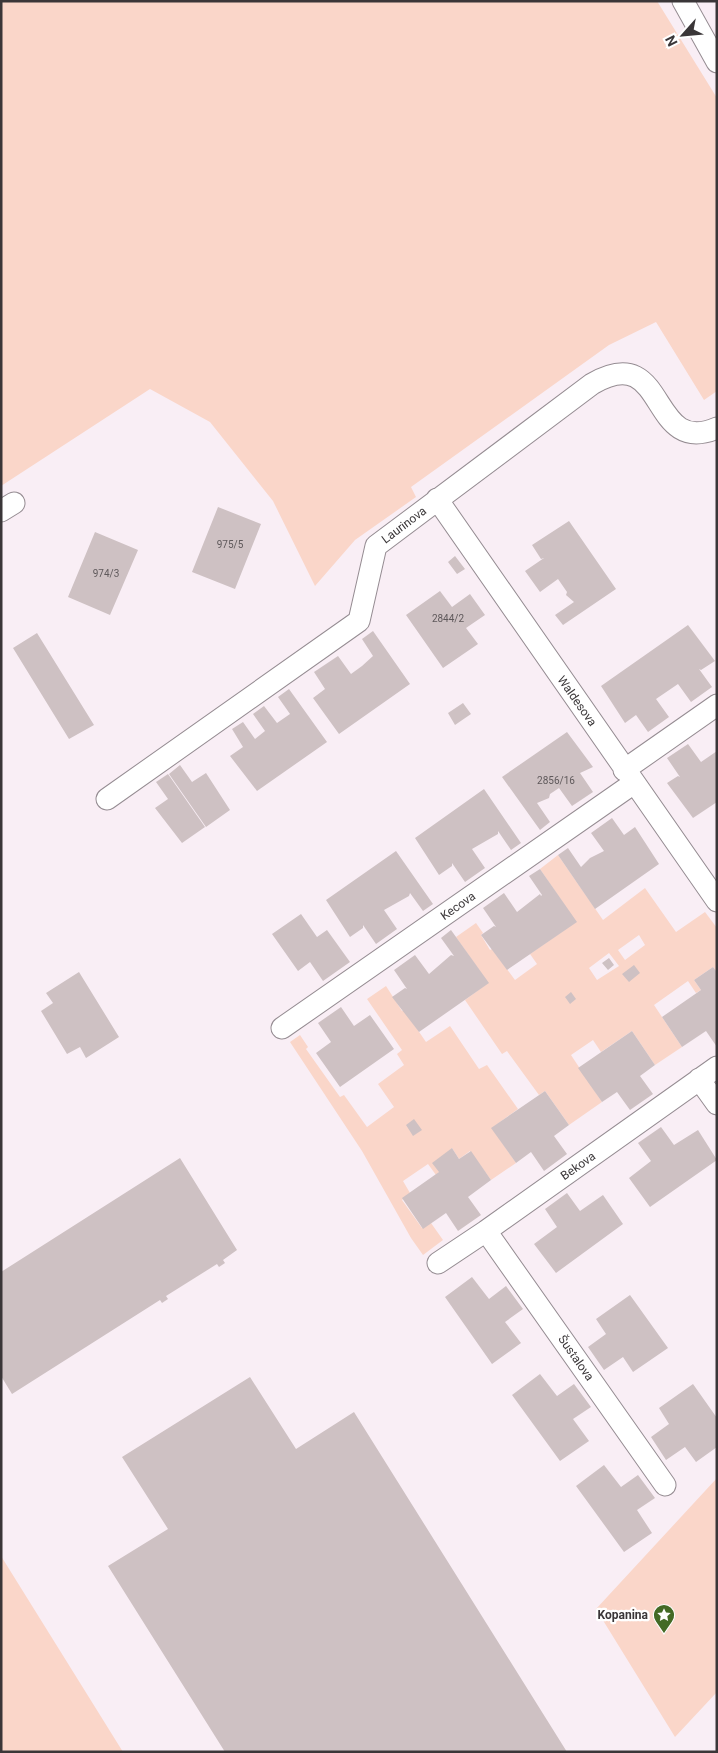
<svg xmlns="http://www.w3.org/2000/svg" width="718" height="1753" viewBox="0 0 718 1753" font-family="Roboto,sans-serif">
  <style>
    .green { fill: #fad6c9; fill-rule: evenodd }
    .building { fill: #cec1c3 }
    .lines { fill: none; stroke-linecap: round; stroke-linejoin: round }
    .minor-casing { stroke: #958c92; stroke-width: 23 }
    .minor { stroke: #fff; stroke-width: 21 }
    .labels { text-anchor: middle; stroke-width: 4.5; stroke-linejoin: round; paint-order: stroke }
    .number-label { font-size: 10px; fill: #5f595b }
    .street-label { font-size: 12px; fill: #3a3638; stroke: #fff }
    .poi-label { font-size: 12px; font-weight: bold; fill: #3a3638; stroke: #fff; text-anchor: end }
  </style>
  <rect width="100%" height="100%" fill="#f9eef5"/>
  <path class="green" d="M1,1h656l60,97v293l-13,9 -48,-78 -47,23 -198,142 5,10 -61,43 -40,46 -42,-85 -63,-79 -60,-33 -149,97z
    M558,855l45,65 42,-32 31,44 29,-20 12,16v44l-4,-5 -19,13 7,10 -5,3 -8,-12 -34,24 28,42 -27,18 -23,-34 -31,21 -8,-12 -22,15 31,47 -33,23 -24,-34 -6,4 -32,-44 -5,3 -37,-54 23,-17 -32,-46 20,-14 7,10 -2,2 9,15 2,-1 23,31 22,-16 -7,-10 46,-32 -36,-53zM639,935l6,10 -20,15 -7,-10zM609,953l10,13 -22,14 -8,-12z
    M386,986l16,25 2,-1 22,32 24,-16 29,43 8,-4 31,44 -26,19 24,35 -25,17 -21,-29 -11,8 -7,-11 -13,24 -3,3 -8,-11 -25,17 7,12 -8,7 20,28 9,-5 12,17 -20,15 -12,-17 -49,-87 -72,-109 10,-7 8,12 -2,2 34,48 4,-2 23,32 27,-20 -16,-23 26,-19 -7,-11 5,-4 -35,-51z
    M717,1478v214l-42,45 -79,-128z
    M1,1556l122,196h-122z"/>
  <path class="building" d="M218,507l43,17 -26,65 -43,-17z
    M569,521l47,68 -53,36 -8,-10 19,-13 -8,-7 1,-3 -9,-13 -18,13 -15,-21 19,-13 -3,1 -9,-14z
    M95,532l43,18 -28,65 -42,-18z
    M455,556l10,13 -8,5 -9,-12z
    M440,591l12,16 18,-13 15,21 -19,13 12,16 -35,24 -37,-53z
    M688,625l27,36 -14,9 -2,-1 13,18 -21,15 -13,-18 -22,15 13,18 -21,15 -12,-17 -11,8 -24,-37z
    M373,631l37,53 -71,50 -26,-36 12,-9 -11,-17 24,-16 13,18 11,-8 11,-10 -11,-17z
    M37,633l57,92 -25,14 -56,-91z
    M289,689l38,53 -70,49 -27,-35 13,-9 -11,-18 11,-7 12,17 10,-8 -12,-17 11,-8 13,17 13,-9 -12,-17z
    M463,703l8,11 -16,11 -7,-12z
    M567,732l26,35 -13,6 13,19 -21,14 -13,-18 -9,6 -1,4 -12,5 13,19 -10,8 -38,-53z
    M688,744l13,18 16,-11v51l-24,16 -26,-35 11,-7 2,1 -13,-19z
    M180,765l12,17 14,-9 24,37 -24,17 -37,-53z
    M168,774l37,53 -23,16 -27,-35 13,-9 -12,-17z
    M484,789l37,54 -10,7 -13,-19v3l-26,15 13,19 -20,14 -13,-19v3l-13,9 -24,-37z
    M612,818l12,17 11,-8 24,37 -64,45 -37,-54 10,-7 13,19 9,-9 14,-7 -13,-18z
    M396,851l37,53 -10,7 -13,-18 -1,3 -25,14 13,19 -21,15 -13,-19v3l-13,9 -24,-37z
    M540,869l37,53 -70,48 -26,-35 13,-9 2,1 -13,-19 21,-15 13,19 23,-18 1,2 1,-1 -13,-19z
    M301,914l16,23 10,-7 23,32 -27,19 -13,-19 -12,9 -26,-37z
    M451,930l38,53 -70,49 -27,-35 13,-9 2,1 -13,-19 21,-15 14,19 22,-19 3,1 -13,-18z
    M609,958l5,7 -6,5 -6,-7z
    M634,965l6,8 -11,9 -7,-8z
    M713,967l4,5v75l-11,-16 -24,16 -20,-30 39,-27 -7,-10z
    M79,972l40,65 -33,21 -6,-11 -13,7 -26,-43 12,-8 -7,-10z
    M571,992l5,7 -6,5 -5,-7z
    M341,1007l13,19 16,-11 24,34 -54,38 -24,-34 15,-11 -13,-19z
    M632,1031l23,34 -15,11 13,18 -23,16 -13,-18 -15,10 -24,-34z
    M545,1091l24,34 -15,11 13,18 -23,17 -13,-19 -15,11 -25,-35z
    M414,1119l8,11 -9,6 -7,-11z
    M661,1127l13,18 24,-15 19,30 -67,47 -21,-29 22,-17 -13,-18z
    M452,1148l7,11 12,-8 20,29 -23,17 13,18 -23,16 -12,-18 -23,16 -21,-31 37,-26 -7,-9z
    M180,1158l57,92 -14,10 2,3 -6,4 -2,-3 -51,32 2,3 -6,4 -2,-3 -148,94 -11,-18v-104z
    M567,1193l13,18 23,-16 20,29 -67,49 -22,-29 23,-17 -12,-18z
    M472,1277l17,22 17,-13 17,23 -18,13 16,21 -29,21 -47,-67z
    M630,1295l38,53 -35,24 -10,-15 -19,13 -16,-23 18,-13 -10,-15z
    M540,1374l17,22 17,-12 17,23 -18,12 16,22 -29,20 -48,-66z
    M250,1377l46,72 58,-37 213,340h-342l-117,-186 60,-37 -46,-72z
    M693,1384l24,34v29l-21,15 -11,-15 -19,13 -15,-23 18,-13 -10,-16z
    M604,1465l17,22 17,-12 17,23 -18,12 15,23 -28,19 -48,-66z"/>
  <g class="lines">
    <g class="minor-casing">
      <path id="minor" d="M683,1l34,61
        M437,499l280,402
        M1,511l13,-8
        M624,770l93,-65
        M107,799l252,-178 17,-75 216,-162c77,-45 55,74 125,44
        M282,1028l352,-245
        M699,1079l18,25
        M486,1231l179,254
        M438,1263l48,-32 231,-164"/>
    </g>
    <use href="#minor" class="minor"/>
  </g>
  <defs>
    <g id="sight-pin" transform="scale(1.125)"><path d="M0 17L-7.5 6A9.5 9.5 0 1 1 7.5 6Z" fill="#436a25" stroke="#fff"/><path d="M0-6L1.8-2.2L6-1.7L2.9 1.2L3.7 5.4L0 3.3L-3.7 5.4L-2.9 1.2L-6-1.7L-1.8-2.2Z" fill="#fff"/></g>
  </defs>
  <g fill-rule="evenodd">
    <use href="#sight-pin" x="664" y="1615"/>
  </g>
  <g class="labels">
    <g class="number-label">
      <text x="230" y="548">975/5</text>
      <text x="106" y="577">974/3</text>
      <text x="448" y="622">2844/2</text>
      <text x="556" y="784">2856/16</text>
    </g>
    <g class="street-label">
      <text transform="translate(404 525) rotate(-37)" y="4">Laurinova</text>
      <text transform="translate(577 701) rotate(55)" y="4">Waldesova</text>
      <text transform="translate(458 906) rotate(-35)" y="4">Kecova</text>
      <text transform="translate(578 1166) rotate(-35)" y="4">Bekova</text>
      <text transform="translate(576 1358) rotate(55)" y="4">Šustalova</text>
    </g>
    <g class="poi-label">
      <text x="648" y="1619">Kopanina</text>
    </g>
  </g>
  <rect width="718" height="1753" fill="none" stroke="#3a3638" stroke-width="5"/>
  <g transform="translate(683 35) rotate(243)" stroke="#ffffff" stroke-width="4" paint-order="stroke">
  <path d="M0-4L9 19L0 12L-9 19Z" fill="#3a3638"/>
  <text y="-8" font-size="14" font-weight="bold" text-anchor="middle" fill="#3a3638">N</text>
  </g>
</svg>
